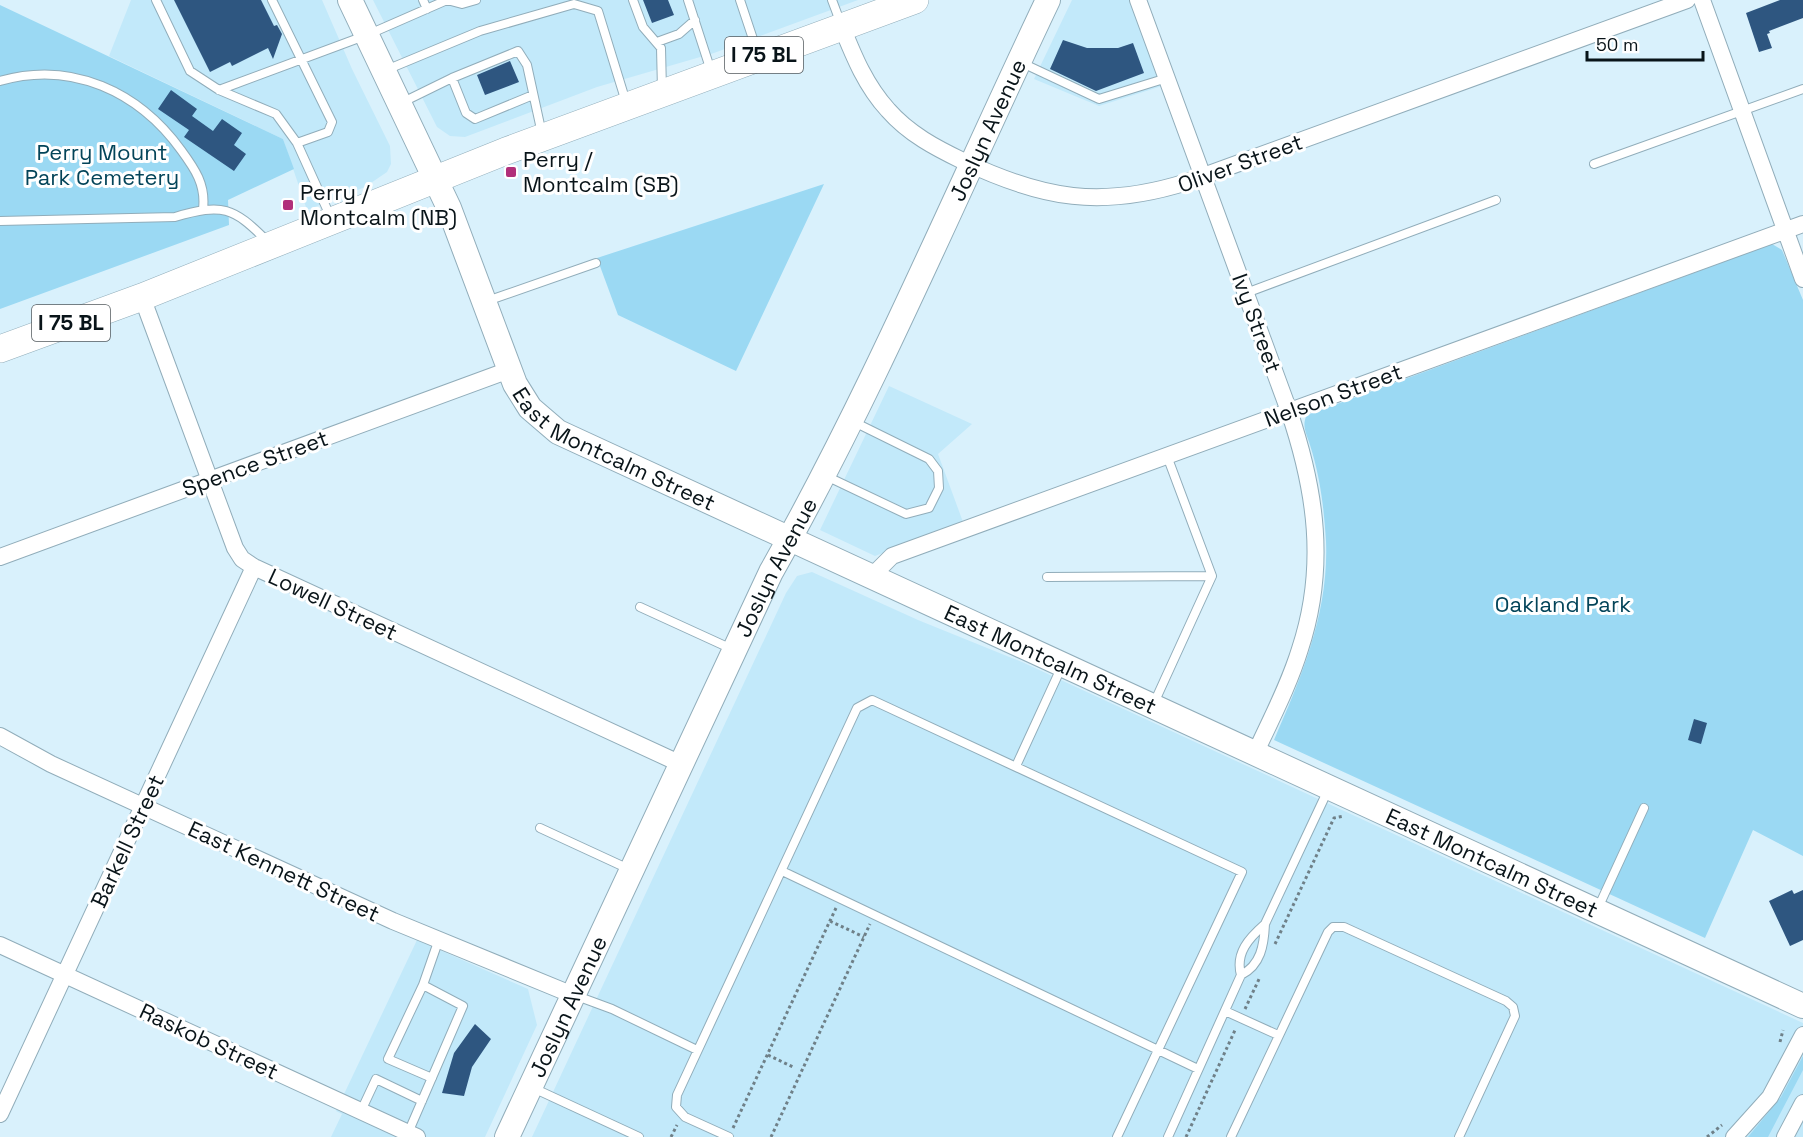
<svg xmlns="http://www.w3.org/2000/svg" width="1803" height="1137" viewBox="0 0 1803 1137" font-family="'Space Grotesk',sans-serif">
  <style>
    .built { fill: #c2e9fa }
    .green { fill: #9bd9f3 }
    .building { fill: #2e5680 }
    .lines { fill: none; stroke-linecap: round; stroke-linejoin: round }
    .lane-casing { stroke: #91adba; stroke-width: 10 }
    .street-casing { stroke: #91adba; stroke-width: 18 }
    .secondary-casing { stroke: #91adba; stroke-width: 26 }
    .primary-casing { stroke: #91adba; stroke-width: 28 }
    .path { stroke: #6f8088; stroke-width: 3; stroke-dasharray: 3 3; stroke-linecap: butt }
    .lane { stroke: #fff; stroke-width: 8 }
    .street { stroke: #fff; stroke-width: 16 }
    .secondary { stroke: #fff; stroke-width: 24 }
    .primary { stroke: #fff; stroke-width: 27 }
    .poi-dot { fill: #b12f7a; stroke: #fff; stroke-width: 2 }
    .labels { text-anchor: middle; stroke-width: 6; stroke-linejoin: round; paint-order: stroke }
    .shield { fill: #fff; stroke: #535a5e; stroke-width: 1.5 }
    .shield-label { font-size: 21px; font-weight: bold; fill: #091419 }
    .street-label { font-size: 22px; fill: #091419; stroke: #fff }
    .park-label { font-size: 22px; fill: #034459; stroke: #fff }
    .poi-label { font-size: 22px; fill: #091419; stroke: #fff; text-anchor: start }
  </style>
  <rect width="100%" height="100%" fill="#d9f1fc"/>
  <path class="built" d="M131,0h191l30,69 38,77 1,18 -4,8 -22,15 -58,23 -24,-71 -174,-83z
    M373,0h485l-144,53 -117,34 -132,50 -15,-1 -13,-9z
    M1072,0h58l32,86 -63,20 -65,-27z
    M889,386l83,38 -34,30 25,68 -88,34 -55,-26z
    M812,572l106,48 104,42 781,361v114h-1271l254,-544 11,-17z
    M417,940l111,49 9,36 -52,112h-154l11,-23 -6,-3z"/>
  <path class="green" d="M0,5l283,134 11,30 -66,31 1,25 -229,84z
    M824,184l-88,187 -118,-56 -21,-57z
    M1772,244l10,6 21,50v556l-50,-26 -48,108 -431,-198c28,-64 55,-128 52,-199 -2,-33 -6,-65 -16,-96 -3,-10 -9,-20 -3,-30z
    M1803,1056v14l-35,67h-20l33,-40z"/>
  <path class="building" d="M174,0h87l13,26 3,-1 5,9 -9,25 -5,-11 -36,18 -2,-4 -20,10z
    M643,0h25l6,15 -22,8z
    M1780,0h23v18l-34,13 1,2 -3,1 5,14 -13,4 -13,-39z
    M1063,40l24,8h31l15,-5 11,30 -48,18 -46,-22z
    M510,61l9,21 -34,13 -8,-20z
    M171,90l26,19 -5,7 21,15 9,-12 20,14 -8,12 12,9 -12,17 -50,-34 5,-7 -31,-21z
    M1694,719l13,4 -6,21 -13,-4z
    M1792,890l2,4 9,-4v50l-13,6 -21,-45z
    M475,1024l16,15 -19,28 -8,29 -22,-3 12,-40z"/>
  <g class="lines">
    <g class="lane-casing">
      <path id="lane" d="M156,0l34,71 29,19 57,24 21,29 34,75
        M272,0l60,122 -4,10 -31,11
        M423,0l4,9
        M447,0l15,4 14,-4
        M633,0l10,27 18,21 1,42
        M688,0l23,71
        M740,0l18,54
        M832,0l9,24
        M657,42l22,-8 16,-14
        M1020,62l79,37 68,-21
        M386,70l94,-39 94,-27 24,7 28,91
        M452,78l14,35 9,6 58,-24
        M0,81c72,-21 139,11 181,69 14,19 25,35 22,59
        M219,90l148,-55 80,-35
        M401,103l51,-25 66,-27 9,14 15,69
        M1594,164l209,-75
        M0,221l175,-4c48,-14 58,-10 92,24
        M1246,293l250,-93
        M487,301l109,-38
        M826,476l80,38 23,-6 10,-20 -1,-17 -9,-12 -75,-37
        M1047,577l165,-1
        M640,607l94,43
        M1154,703l58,-127 -45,-120
        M1016,766l46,-100
        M540,828l91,42
        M782,871l416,198
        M1598,908l46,-100
        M1241,975c-6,-22 8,-37 24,-51
        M423,985l16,-46
        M574,995l38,14 85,41
        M1225,1011l53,24
        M531,1087l108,50
        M361,1111l15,-32 46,22
        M408,1133l55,-127 -40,-21 -35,74 44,19
        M729,1137l-44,-20 -9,-10 1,-12 180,-387 15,-8 370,172 -125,265
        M1168,1137l73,-162c20,-10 23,-30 24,-51l63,-134
        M1231,1137l97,-205 5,-5h11l162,74 7,6 2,9 -56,121"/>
    </g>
    <g class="street-casing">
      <path id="street" d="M1138,0l151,411c27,80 38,156 11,238 -11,36 -29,70 -45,105
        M1702,0l101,279
        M842,27c12,30 24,59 46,83 21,24 48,38 75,51 80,38 138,48 224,21l500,-182
        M142,297l93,251 7,11 12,8 427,197
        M0,557l509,-187
        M871,577l21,-21 911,-332
        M0,736l51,28 342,157 180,74
        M0,945l417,192
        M0,1114l254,-547
        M1734,1137l36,-40 33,-62
        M1785,1137l18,-34"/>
    </g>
    <g class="secondary-casing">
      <g id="secondary">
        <path id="s1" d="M350,0l99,208 66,176 15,24 28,24 1245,574"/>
        <path id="s2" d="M507,1137l264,-565c104,-184 186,-381 277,-572"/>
      </g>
    </g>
    <g class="primary-casing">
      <path id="primary" d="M0,349l142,-52 364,-146 409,-151"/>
    </g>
    <path class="path" d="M830,921l34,16
      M1275,944l59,-126 10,-2
      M1245,1009l15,-32
      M1780,1042l3,-12
      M768,1055l25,12
      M733,1128l103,-220
      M671,1137l6,-12
      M771,1137l99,-213
      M1186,1137l50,-109
      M1707,1137l15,-12"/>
    <use href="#lane" class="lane"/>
    <use href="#street" class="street"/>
    <use href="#secondary" class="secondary"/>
    <use href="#primary" class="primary"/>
  </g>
  <g class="poi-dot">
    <rect x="505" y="166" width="12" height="12" rx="3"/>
    <rect x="282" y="199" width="12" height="12" rx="3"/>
  </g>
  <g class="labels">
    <g class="shield">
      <rect x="725" y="37" width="78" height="36" rx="4.5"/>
      <rect x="32" y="305" width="78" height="36" rx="4.5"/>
    </g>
    <g class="shield-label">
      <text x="764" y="62">I 75 BL</text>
      <text x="71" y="330">I 75 BL</text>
    </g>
    <g class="street-label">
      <text dy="8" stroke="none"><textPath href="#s2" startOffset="1116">Joslyn Avenue</textPath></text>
      <text transform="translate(1240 163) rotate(-20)" y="8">Oliver Street</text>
      <text transform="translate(1257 323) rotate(70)" y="8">Ivy Street</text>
      <text transform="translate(1333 395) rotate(-20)" y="8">Nelson Street</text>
      <text dy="8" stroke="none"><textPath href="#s1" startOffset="540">East Montcalm Street</textPath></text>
      <text transform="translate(255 463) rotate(-20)" y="8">Spence Street</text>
      <text dy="8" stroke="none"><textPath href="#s2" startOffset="630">Joslyn Avenue</textPath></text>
      <text transform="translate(333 604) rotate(25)" y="8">Lowell Street</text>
      <text dy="8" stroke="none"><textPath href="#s1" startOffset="1026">East Montcalm Street</textPath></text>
      <text transform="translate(127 841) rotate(-65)" y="8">Barkell Street</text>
      <text dy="8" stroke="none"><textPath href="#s1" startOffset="1512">East Montcalm Street</textPath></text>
      <text transform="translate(284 871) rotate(25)" y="8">East Kennett Street</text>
      <text dy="8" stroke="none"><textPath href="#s2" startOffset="144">Joslyn Avenue</textPath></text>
      <text transform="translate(209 1041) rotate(25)" y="8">Raskob Street</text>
    </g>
    <g class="park-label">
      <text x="102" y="160">Perry Mount<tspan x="102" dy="25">Park Cemetery</tspan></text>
      <text x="1563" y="612">Oakland Park</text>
    </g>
    <g class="poi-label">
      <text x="523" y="167">Perry /<tspan x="523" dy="25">Montcalm (SB)</tspan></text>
      <text x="300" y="200">Perry /<tspan x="300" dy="25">Montcalm (NB)</tspan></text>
    </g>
  </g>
  <path d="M1587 51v9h116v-9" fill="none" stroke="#091419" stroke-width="3"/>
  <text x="1596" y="51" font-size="18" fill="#091419" stroke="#ffffff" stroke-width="4.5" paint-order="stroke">50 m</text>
</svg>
